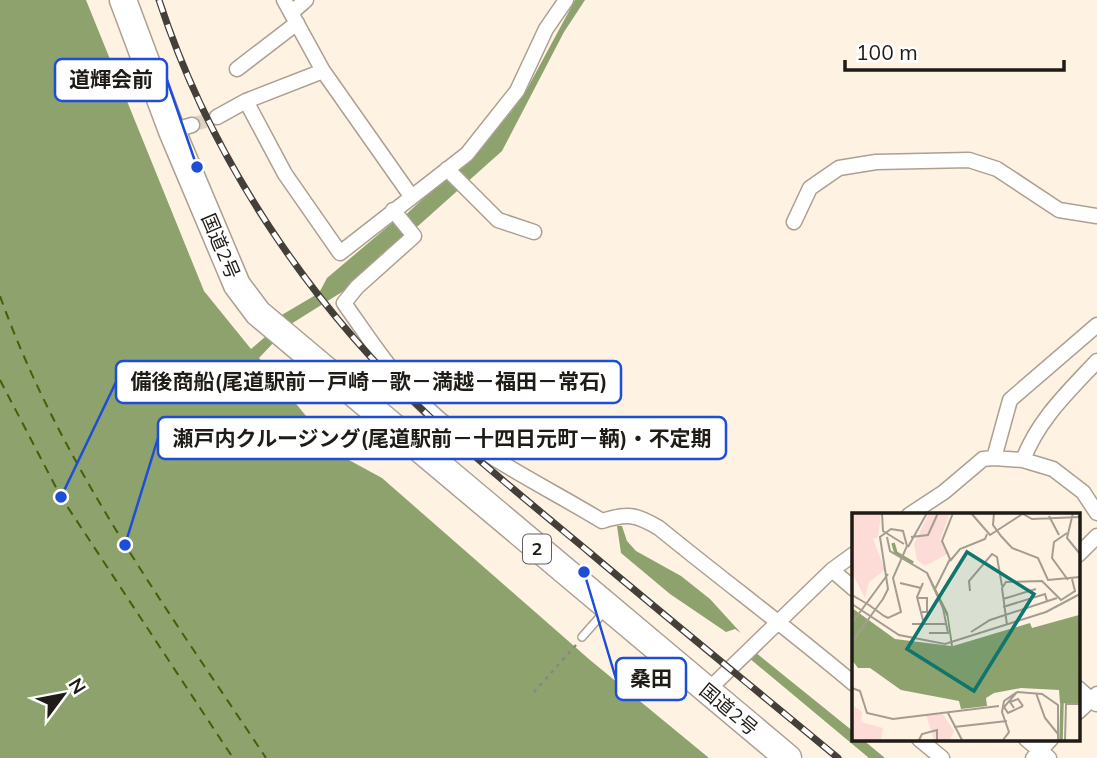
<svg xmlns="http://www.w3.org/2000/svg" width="1097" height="758" viewBox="0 0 1097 758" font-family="Mulish,'Noto Sans JP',sans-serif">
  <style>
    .water { fill: #8da26c }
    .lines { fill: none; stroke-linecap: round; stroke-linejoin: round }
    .ferry { stroke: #455e08; stroke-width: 2; stroke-dasharray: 9 7; stroke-linecap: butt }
    .street-tunnel { stroke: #ddd2c4; stroke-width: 14; stroke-dasharray: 14 7; stroke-linecap: butt }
    .lane-casing { stroke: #aba092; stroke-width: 10 }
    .street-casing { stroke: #aba092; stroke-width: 17 }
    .highway-casing { stroke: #aba092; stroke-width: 29 }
    .path { stroke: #8e867c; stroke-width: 2.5; stroke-dasharray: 3.5 5; stroke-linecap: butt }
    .lane { stroke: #fff; stroke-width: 7 }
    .street { stroke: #fff; stroke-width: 14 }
    .highway { stroke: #fff; stroke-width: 26 }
    .rail-casing { stroke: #443f38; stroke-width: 7 }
    .rail { stroke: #fff; stroke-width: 4.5; stroke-dasharray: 13; stroke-linecap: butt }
    .labels { text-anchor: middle; stroke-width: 5; stroke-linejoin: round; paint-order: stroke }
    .shield { fill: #fff; stroke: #625f5c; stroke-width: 2 }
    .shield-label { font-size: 18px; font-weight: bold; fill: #1f1b16 }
    .street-label { font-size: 19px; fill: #1f1b16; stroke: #fff }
    .inset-river { fill: none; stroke: #8da26c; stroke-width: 3.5 }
    .inset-road { fill: none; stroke: #a59c91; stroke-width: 2 }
    .view { fill: #0f766e; fill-opacity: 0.15; stroke: #0f766e; stroke-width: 3.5 }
    .inset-edge { fill: none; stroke: #1f1b16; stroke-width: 3.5 }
    .leader { fill: none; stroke: #1d4ed8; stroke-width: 2.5 }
    .callout-dot { fill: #1d4ed8; stroke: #fff; stroke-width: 2.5 }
    .callout { fill: #fff; stroke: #1d4ed8; stroke-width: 2.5 }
    .callout-label { font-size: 21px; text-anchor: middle; font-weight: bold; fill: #1f1b16 }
  </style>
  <rect width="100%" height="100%" fill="#fef2e3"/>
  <path class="water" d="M0,0h86l118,291 47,58 14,-12 15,-21 39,-23 8,-15 65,-55 6,-1 89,-83 24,-27 16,-23 48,-89h10l-21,32 -62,119 -84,75 -11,5 -2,6 -63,55 -51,32 -32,34 77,95 46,25 208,182 119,98h-709z
    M617,526h5l5,15 9,10 45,25 29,23 31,34 -6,-4 -9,3 -56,-38 -49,-41z
    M755,652l99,80v7h8l23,19h-16l-120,-100z"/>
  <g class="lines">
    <path class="ferry" d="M0,296c60,168 168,314 266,462
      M0,380l61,117 172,261"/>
    <path class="street-tunnel" d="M192,125l25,-8"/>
    <g class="lane-casing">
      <path id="lane" d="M582,637l23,-26"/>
    </g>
    <g class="street-casing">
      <path id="street" d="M284,0l39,71 88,125
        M291,13l15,-13
        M237,69l60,-46
        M246,101l39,73 55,79 127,-99 50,-63 29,-62 20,-29
        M217,117l29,-16 77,-30
        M172,131l20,-6
        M447,169l51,51 36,12
        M393,210l21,26 -57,51 -13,16c26,37 50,74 83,105 50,47 116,77 175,113 25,-8 34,-7 57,7 65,53 131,102 195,156
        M794,222l16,-34 29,-20 37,-6 93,-2 28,9 62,41 38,6
        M994,458l16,-58 87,-75
        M1023,460c15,-40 45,-68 74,-99
        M909,515l35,-23 39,-33 11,-1 29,2 30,9 30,23 14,21
        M1078,555l19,-19
        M832,570l22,19
        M1078,688l18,16
        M707,691l125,-121 22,-16
        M1078,712l19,-18
        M919,739l23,19
        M1026,739l23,19
        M1033,758l18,-19"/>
    </g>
    <g class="highway-casing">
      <path id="highway" d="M123,0l49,131 65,154 21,28 530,445"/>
    </g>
    <path class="path" d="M534,692l42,-47"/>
    <use href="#lane" class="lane"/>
    <use href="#street" class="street"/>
    <use href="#highway" class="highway"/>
    <g class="rail-casing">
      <path id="rail" d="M159,0c52,159 150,304 272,418 51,46 105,90 158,134 82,69 166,137 249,206"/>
    </g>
    <use href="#rail" class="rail"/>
  </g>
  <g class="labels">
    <rect class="shield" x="523" y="534.5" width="28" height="29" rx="5"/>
    <g class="shield-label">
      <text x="537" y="555">2</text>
    </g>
    <g class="street-label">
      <text transform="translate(221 246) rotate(67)" y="7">国道2号</text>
      <text transform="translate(729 709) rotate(40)" y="7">国道2号</text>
    </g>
  </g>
  <g transform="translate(852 513)">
    <rect width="228" height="228" fill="#fef2e3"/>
    <path d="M0,0h29l-3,24 -5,2 12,31 -16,12 -4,16 -13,-25zM77,0h21l-10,26 9,14 -24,13 -8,-6 -3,-16zM2,193l8,6 -1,10 22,6 -2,12h-29zM90,200l12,18 -4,9h-16l-8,-25z" fill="#fddbd7"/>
    <path d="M75,58l21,42 5,33 77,-23 2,5 47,-13v89l-19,-1 -1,-13 -38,-2 -27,5 -8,5 1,8 -26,3 -2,-8 -58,-11 -31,-22h-12l-6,-8v-52l43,31 56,7 -4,-29z" fill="#8da26c"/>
    <path class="inset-river" d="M41,30l3,10 17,10M10,123l36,19 47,13 135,-3M7,125l40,21 43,12 138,-3M209,227l1,-37"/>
    <path class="inset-road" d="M30,0l1,18 21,13M119,0l19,22 34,-22M142,0l-1,12 8,11 11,12 26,10 10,22 32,-3M221,0l-6,25 13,16M171,1l9,5 48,-2M197,3l10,19M215,20l-13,9 -2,16 16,22M35,24l3,14 37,22 16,35 5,25h-19M59,24l17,-2 10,-22M56,34l19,-34M98,48l10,-12 25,-10 2,-5M48,70l21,5M71,70l-6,14 7,27M83,76l15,-30 -8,-18 11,-28M118,78l-1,-10 23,-27 5,3 5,29M0,82l17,10 15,11 4,2 13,-6 -8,-34 14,-32 -4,-15 -12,-2 -11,8 8,52 -5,10 -3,4 -28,39M66,85h9v14h-5M151,86l33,-10M0,91l47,31 46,9 101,-32 34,-18M151,94l42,-13 2,7M0,110l36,-49M60,111h35M155,112l-5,-37 4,-6 36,-1 19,19 14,-9 -3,-12M119,119l19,-12 67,-22M0,175l8,3 7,22 26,6 106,-13M165,179l25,2 16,11v35M184,180l9,25 13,16M162,195l-4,-6 8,-3 5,7M96,200l14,27M102,214l53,-6M67,227l3,-6 15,-4v10M151,227l6,-8 -7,-20 2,-11 13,-9 -13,15 4,6 15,-7M213,227l1,-36h14"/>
    <path class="view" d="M115,39l67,42 -60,97 -67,-42z"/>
    <rect width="228" height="228" class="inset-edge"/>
  </g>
  <path class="leader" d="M197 167L167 80M61 497L116 382M125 545L158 438M584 572L616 679"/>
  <g class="callout-dot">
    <circle cx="197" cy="167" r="7"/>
    <circle cx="61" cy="497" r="7"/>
    <circle cx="125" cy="545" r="7"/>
    <circle cx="584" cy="572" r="7"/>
  </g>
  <g class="callout">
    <rect x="55" y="59" width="112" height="42" rx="7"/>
    <rect x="116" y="361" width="505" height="42" rx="7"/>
    <rect x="158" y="417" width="568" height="42" rx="7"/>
    <rect x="616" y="658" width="70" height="42" rx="7"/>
  </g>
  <g class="callout-label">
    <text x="111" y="87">道輝会前</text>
    <text x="369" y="389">備後商船(尾道駅前－戸崎－歌－満越－福田－常石)</text>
    <text x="442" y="446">瀬戸内クルージング(尾道駅前－十四日元町－鞆)・不定期</text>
    <text x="651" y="686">桑田</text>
  </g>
  <g transform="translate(63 695) rotate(58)" stroke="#ffffff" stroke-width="5" paint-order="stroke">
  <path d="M0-5L12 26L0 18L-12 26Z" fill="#1f1b16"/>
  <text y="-10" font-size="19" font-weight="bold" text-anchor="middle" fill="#1f1b16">N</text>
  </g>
  <path d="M845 60v10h219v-10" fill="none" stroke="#1f1b16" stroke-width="3.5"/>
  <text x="856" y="60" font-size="21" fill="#1f1b16" stroke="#ffffff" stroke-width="5" paint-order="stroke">100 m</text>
</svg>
